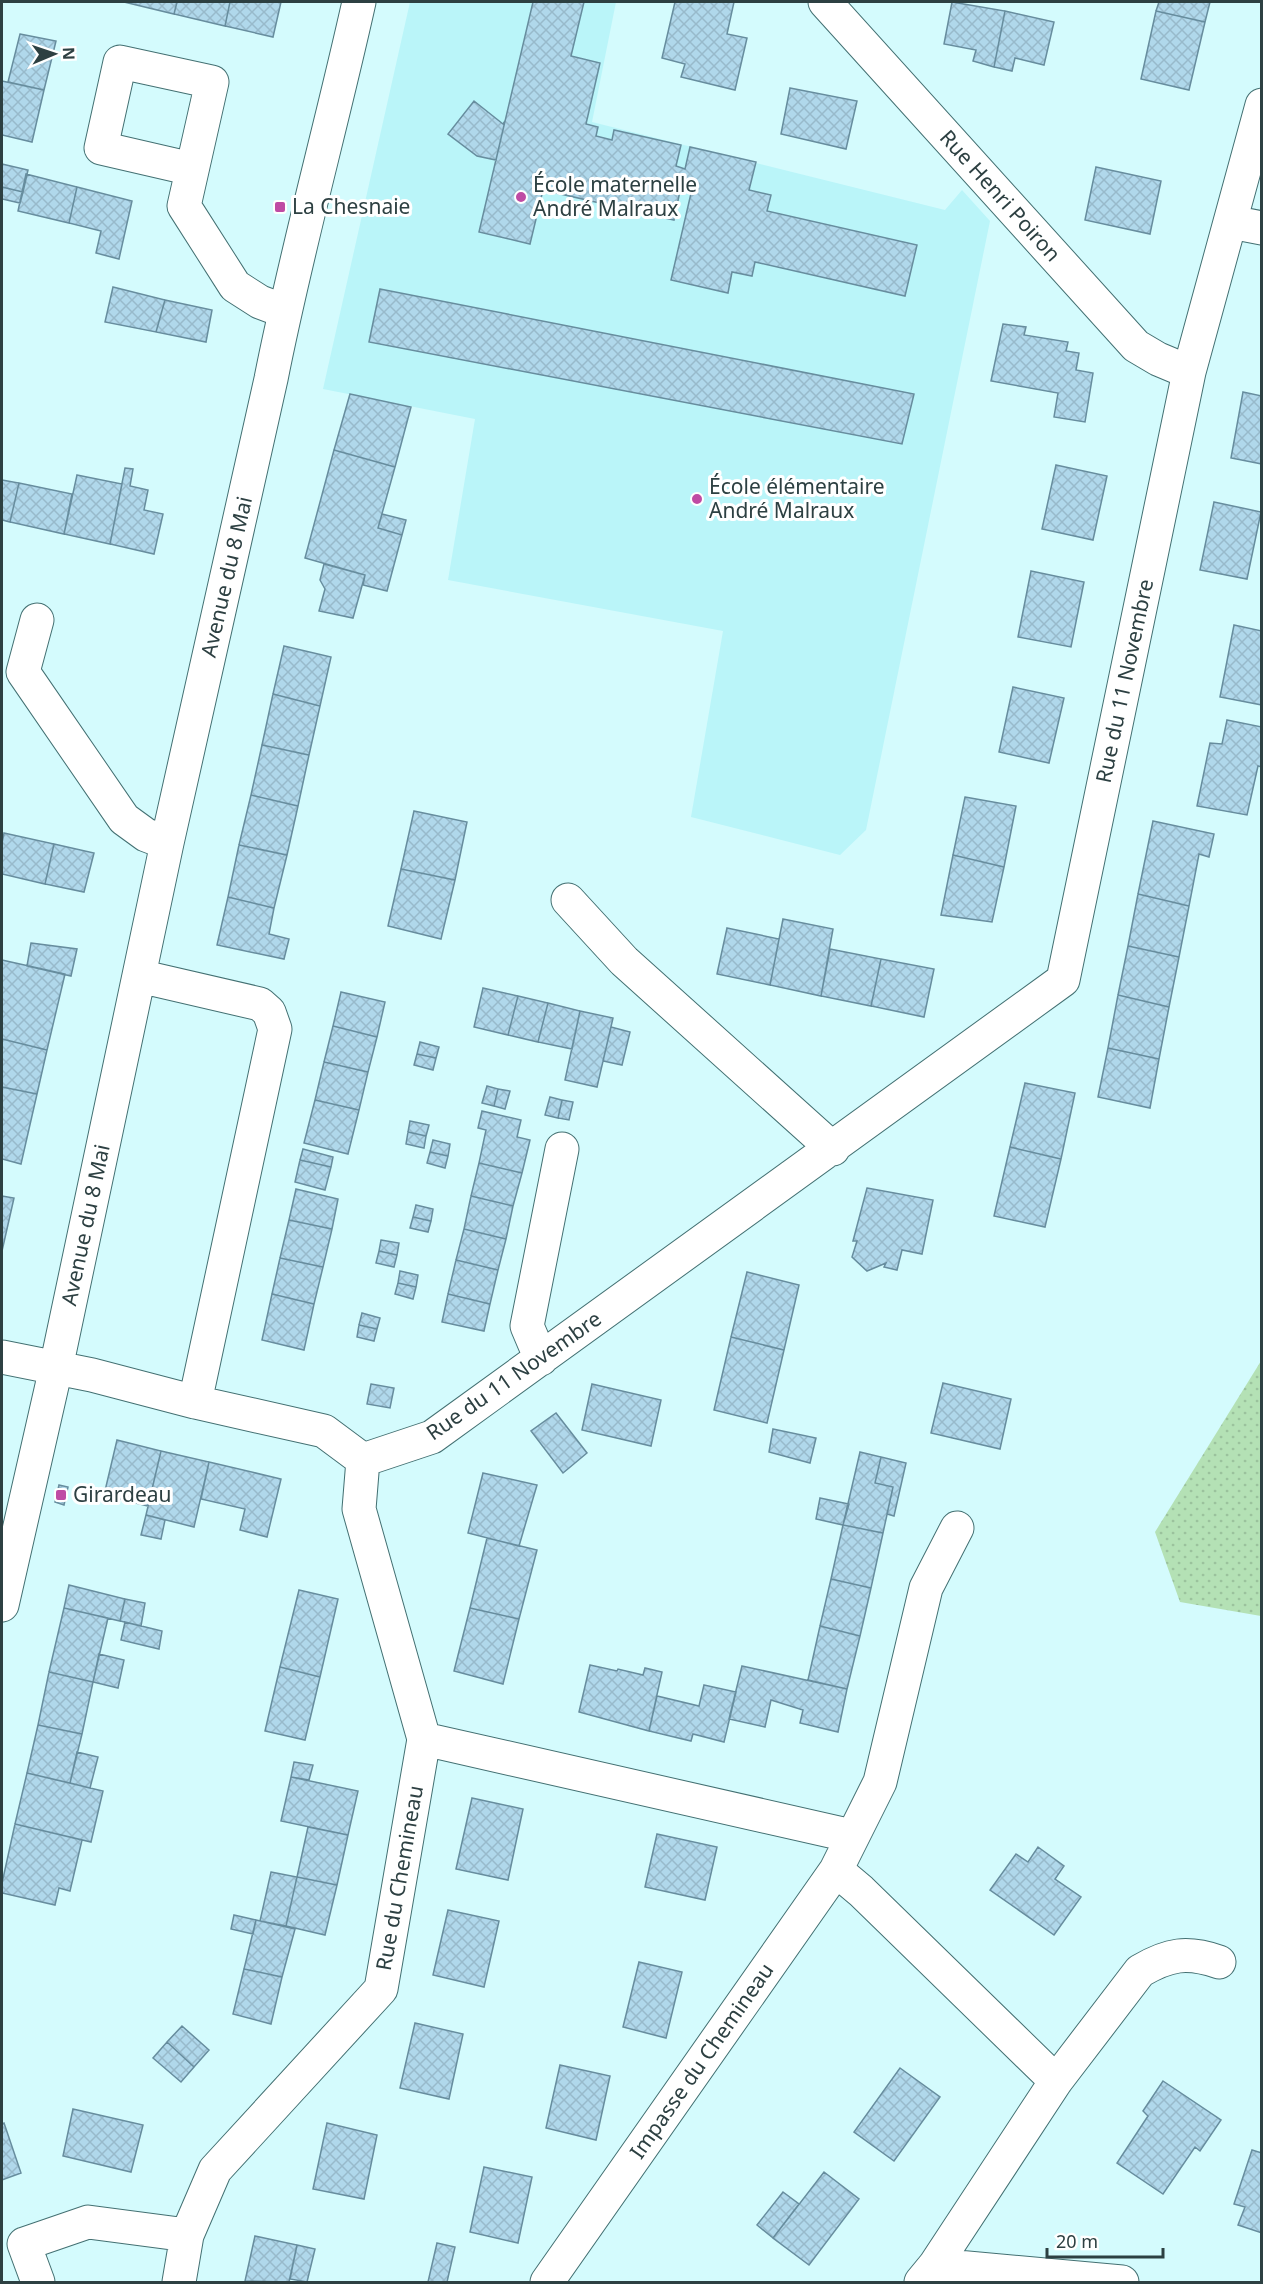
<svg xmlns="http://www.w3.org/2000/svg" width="1263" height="2284" viewBox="0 0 1263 2284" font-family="'Noto Sans',sans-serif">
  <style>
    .built { fill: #baf5f9 }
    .grass { fill: url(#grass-dots) }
    .building { fill: url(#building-cross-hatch); stroke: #678d9e; stroke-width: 1.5 }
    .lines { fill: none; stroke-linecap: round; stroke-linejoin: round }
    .minor-casing { stroke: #437072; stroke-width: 35 }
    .minor { stroke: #fff; stroke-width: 33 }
    .poi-dot { fill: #bf4ba4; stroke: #fff; stroke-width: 2 }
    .labels { text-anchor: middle; stroke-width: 6; stroke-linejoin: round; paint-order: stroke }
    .poi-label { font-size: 21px; fill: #2d4042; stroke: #fff; text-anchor: start }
    .street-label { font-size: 21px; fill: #2d4042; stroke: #fff }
  </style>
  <defs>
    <pattern id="grass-dots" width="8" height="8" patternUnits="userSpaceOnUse" patternTransform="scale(1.5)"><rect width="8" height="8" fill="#b4e1b5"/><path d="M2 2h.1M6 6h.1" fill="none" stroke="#9bc29d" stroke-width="1.8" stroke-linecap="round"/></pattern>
    <pattern id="building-cross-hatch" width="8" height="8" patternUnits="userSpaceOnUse" patternTransform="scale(1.5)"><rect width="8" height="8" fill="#b0d8eb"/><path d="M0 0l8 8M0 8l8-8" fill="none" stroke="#98bacb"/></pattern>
  </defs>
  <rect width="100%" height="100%" fill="#d4fbfd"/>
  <path class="built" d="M410,2h206l-24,120 353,88 17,-20 28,31 -124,609 -26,25 -149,-38 32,-186 -275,-51 27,-161 -152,-30z"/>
  <path class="grass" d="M1261,1361l1,255h-1l-81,-14 -25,-70z"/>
  <path class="building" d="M124,2h53l-3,12z
    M177,2h53l-5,24 -51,-12z
    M230,2h51l-8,35 -48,-11z
    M533,2h51l-13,54 29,7 -14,61 12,3 -2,9 16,4 2,-10 67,15 -5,21 9,3 5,-22 66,15 -7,28 22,5 -4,16 150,34 -12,51 -150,-34 -3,14 -20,-4 -4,21 -57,-13 21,-91 -11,-3 -7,34 -131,-30 -13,54 -51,-12z
    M675,2h59l-7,32 20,4 -12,52 -54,-13 4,-13 -23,-6z
    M952,2l53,9 -11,56 -21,-6 3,-11 -32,-6z
    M1159,2h51l-5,20 -49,-11z
    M1005,11l49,11 -10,43 -29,-7 -3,13 -18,-4z
    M1156,11l49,11 -16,68 -48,-11z
    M20,34l36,7 -12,49 -36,-8z
    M2,81l42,9 -12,52 -30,-7z
    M790,88l67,13 -11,48 -65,-15z
    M474,101l29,23 2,-3 -9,39 -19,-4 -29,-22z
    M2,164l26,6 -5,22 -21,-5z
    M1096,167l65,14 -11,53 -65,-14z
    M26,174l51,13 -8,36 -51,-12z
    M2,187l21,5 -3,11 -18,-4z
    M77,187l55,14 -13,58 -23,-6 5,-22 -32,-8z
    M113,287l52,13 -9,32 -51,-10z
    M380,289l534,105 -12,50 -533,-102z
    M165,300l47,10 -6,32 -50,-10z
    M1003,324l23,3 -2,8 44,7 -2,9 13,2 -3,17 17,3 -8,49 -31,-5 4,-24 -67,-12z
    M1243,392l19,4v68l-31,-6z
    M350,394l61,13 -16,60 -61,-17z
    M334,450l61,17 -17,61 24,7 -15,56 -24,-6 2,-10 -60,-17z
    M1056,465l51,11 -14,64 -51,-11z
    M125,468l8,1 -3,17 18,4 -4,20 19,4 -9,40 -44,-10z
    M77,475l45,9 -12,60 -46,-10z
    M2,480l17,3 -9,39 -8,-2z
    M19,483l53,11 -8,40 -54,-12z
    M1214,502l47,10 -14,67 -47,-9z
    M382,514l24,6 -4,15 -24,-7z
    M324,564l41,11 -12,43 -34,-7 6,-22 -5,-9z
    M1031,571l53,11 -13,65 -53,-10z
    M1234,625l28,6v74l-42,-8z
    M284,646l47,11 -11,49 -47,-12z
    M1013,687l51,11 -15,65 -50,-11z
    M273,694l47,12 -11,49 -47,-10z
    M1227,720l35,7v40l-4,-1 -11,49 -50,-9 13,-63 12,1z
    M262,745l47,10 -11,51 -47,-11z
    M251,795l47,11 -11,49 -48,-10z
    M965,797l51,9 -12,61 -51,-12z
    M414,811l53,11 -12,58 -54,-11z
    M1153,821l61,13 -5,23 -10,-3 -10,52 -51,-12z
    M4,833l50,11 -9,40 -43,-10v-31z
    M54,844l40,9 -10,39 -39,-8z
    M239,845l48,10 -13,53 -46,-11z
    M953,855l51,12 -12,55 -51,-7z
    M401,869l54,11 -14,59 -53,-13z
    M1138,894l51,12 -10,51 -51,-11z
    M228,897l46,11 -5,26 20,5 -5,20 -67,-14z
    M783,919l50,10 -12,67 -51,-11z
    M727,928l52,11 -9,46 -53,-11z
    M31,943l46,6 -6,27 -44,-10z
    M1128,946l51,11 -10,50 -51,-12z
    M830,949l51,10 -10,47 -50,-10z
    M881,959l53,10 -10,48 -53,-11z
    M2,960l63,14 -18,76 -45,-11z
    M483,988l35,8 -10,39 -34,-8z
    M341,992l44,10 -8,35 -44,-11z
    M1118,995l51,12 -10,52 -51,-11z
    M518,996l30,7 -10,39 -30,-7z
    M548,1003l32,8 -8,38 -34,-7z
    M580,1011l33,7 -16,69 -32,-7z
    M333,1026l44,11 -9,35 -44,-10z
    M611,1027l19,5 -8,33 -19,-4z
    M2,1039l45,11 -10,44 -35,-7z
    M420,1042l19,5 -3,11 -19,-4z
    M1108,1048l51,11 -9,49 -52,-11z
    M417,1054l19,4 -3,12 -19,-5z
    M324,1062l44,10 -9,38 -44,-10z
    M1025,1083l50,10 -14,66 -51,-12z
    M487,1086l11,3 -4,17 -12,-3z
    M2,1087l35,7 -16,70 -19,-5z
    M498,1089l12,2 -5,18 -11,-3z
    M550,1097l12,3 -4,18 -13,-3z
    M315,1100l44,10 -11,44 -44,-11z
    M562,1100l11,2 -4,18 -11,-2z
    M482,1111l39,9 -4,17 13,3 -8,33 -43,-10 7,-33 -8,-2z
    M410,1121l19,4 -3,11 -18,-4z
    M408,1132l18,4 -2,12 -18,-4z
    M433,1140l17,4 -2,12 -18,-4z
    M1010,1147l51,12 -16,68 -51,-11z
    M303,1149l30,8 -2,10 -31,-7z
    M430,1152l18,4 -3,12 -18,-5z
    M300,1160l31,7 -6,23 -30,-8z
    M479,1163l43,10 -9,33 -42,-10z
    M867,1188l66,12 -11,54 -20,-4 -5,20 -13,-3 2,-4 -19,8 -15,-14 5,-16h-4z
    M296,1189l42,10 -6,30 -43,-9z
    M2,1196l12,2 -12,53z
    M471,1196l42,10 -7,33 -42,-10z
    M416,1205l17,4 -2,12 -18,-4z
    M413,1217l18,4 -3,11 -18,-4z
    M289,1220l43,9 -9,38 -43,-9z
    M464,1229l42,10 -8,31 -42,-10z
    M381,1240l18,3 -2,12 -18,-4z
    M379,1251l18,4 -3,12 -18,-4z
    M280,1258l43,9 -9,37 -42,-10z
    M456,1260l42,10 -8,34 -42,-10z
    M400,1271l18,4 -2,12 -18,-4z
    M747,1272l52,13 -15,65 -53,-13z
    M398,1283l18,4 -3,12 -18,-5z
    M272,1294l42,10 -10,46 -42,-10z
    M448,1294l42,10 -6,27 -42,-9z
    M362,1313l18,5 -3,11 -18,-4z
    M359,1325l18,4 -3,12 -17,-4z
    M731,1337l53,13 -17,73 -53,-13z
    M943,1383l68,16 -11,50 -69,-16z
    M371,1384l23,4 -4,20 -23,-4z
    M592,1384l69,16 -10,46 -69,-16z
    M556,1413l31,40 -24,20 -32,-42z
    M773,1429l43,9 -6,25 -41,-11z
    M117,1440l44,11 -13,55 -44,-11z
    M161,1451l48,11 -15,65 -48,-12z
    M860,1452l21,5 -6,26 18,4 -10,46 -40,-8z
    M881,1457l25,6 -12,53 -7,-2 6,-27 -18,-4z
    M209,1462l72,17 -14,58 -27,-7 5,-21 -44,-10z
    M483,1473l54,12 -18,61 -51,-13z
    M59,1485l9,2 -4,18 -9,-3z
    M820,1498l29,6 -6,21 -27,-6z
    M146,1515l19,5 -4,19 -20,-4z
    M843,1525l40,8 -12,55 -40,-9z
    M487,1538l50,12 -18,69 -49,-11z
    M831,1579l40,9 -11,48 -40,-10z
    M69,1585l56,14 -5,22 -56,-13z
    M299,1590l39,9 -18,78 -40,-10z
    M125,1599l20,4 -4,23 -21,-5z
    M64,1608l44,10 -15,64 -44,-10z
    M470,1608l49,11 -16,65 -49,-13z
    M125,1622l37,9 -3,18 -38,-9z
    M820,1626l40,10 -13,53 -39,-9z
    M99,1654l25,6 -6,28 -25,-6z
    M590,1665l27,6 1,-2 25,6 2,-7 17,4 -13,59 -70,-19z
    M742,1666l105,23 -9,43 -38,-9 3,-13 -32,-10 -6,27 -36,-8z
    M280,1667l40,10 -15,63 -40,-9z
    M49,1672l44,10 -11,52 -44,-9z
    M704,1685l32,7 -12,50 -31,-8 -2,7 -42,-10 8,-35 42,10z
    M38,1725l44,9 -12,49 -43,-10z
    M77,1752l21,5 -8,31 -20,-5z
    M294,1762l19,3 -4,15 -18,-3z
    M27,1773l76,18 -12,51 -76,-18z
    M291,1777l67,14 -10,44 -67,-14z
    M472,1798l51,11 -15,71 -52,-11z
    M15,1824l67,16 -12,51 -11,-3 -4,17 -53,-12v-10z
    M308,1827l40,8 -11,50 -40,-8z
    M657,1834l60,13 -12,53 -60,-13z
    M1038,1847l26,19 -9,13 26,18 -27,38 -64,-45 26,-36 12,8z
    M271,1872l26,5 -11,49 -26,-5z
    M297,1877l40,8 -12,50 -39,-9z
    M448,1910l51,11 -15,66 -51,-12z
    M234,1915l22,5 -3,14 -22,-5z
    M256,1920l39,9 -13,48 -38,-8z
    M639,1962l43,10 -16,66 -43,-11z
    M244,1969l38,8 -11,47 -38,-10z
    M415,2023l48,11 -14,65 -49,-11z
    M182,2026l27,24 -15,17 -27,-25z
    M167,2042l27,25 -13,15 -28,-24z
    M560,2065l50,11 -14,64 -50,-12z
    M900,2068l40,29 -46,64 -40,-29z
    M1163,2081l58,39 -21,31 -5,-4 -32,47 -46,-31 31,-47 -5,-5z
    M73,2109l70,16 -12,47 -68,-16z
    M4,2123l17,50 -19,7v-56z
    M327,2123l50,12 -13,64 -51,-10z
    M1252,2150l10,3v80l-24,-8 7,-18 -11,-3z
    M484,2167l48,10 -14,66 -48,-11z
    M824,2172l35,27 -50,66 -36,-27z
    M783,2192l16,12 -26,34 -16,-13z
    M255,2236l42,9 -8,37 -44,-1z
    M437,2243l18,4 -8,35h-19z
    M297,2245l18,4 -8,33 -17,-3z"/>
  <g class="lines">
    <g class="minor-casing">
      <path id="minor" d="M825,2l311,344 22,13 31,13
        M192,169l-91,-21 19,-86 92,20 -28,124 51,80 25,16 24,9
        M1231,222l31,6
        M37,620l-14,52 101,147 22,16 21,8
        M568,900l56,61 209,188
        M139,976l121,28 9,8 6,17 -80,373
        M2,1357l90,18 103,27 129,29 39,29 69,-23 631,-457 126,-608 73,-267
        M541,1359l-14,-33 35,-177
        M2,1605l54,-237 111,-525 104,-464c25,-127 60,-251 88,-377
        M424,1739l428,97
        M836,1870l25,21 195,190
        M935,2265l187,17
        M38,2282l-14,-38 64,-22 99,13
        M179,2282l8,-47 28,-65 166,-181 43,-250 -65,-230 4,-49
        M547,2282l289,-412 44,-88 46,-194 31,-60
        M921,2282l14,-17 121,-184 84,-110c29,-17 47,-20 79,-9"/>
    </g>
    <use href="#minor" class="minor"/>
  </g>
  <g class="poi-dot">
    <circle cx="521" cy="197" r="6"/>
    <rect x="274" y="201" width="12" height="12" rx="3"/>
    <circle cx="697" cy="499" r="6"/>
    <rect x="55" y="1489" width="12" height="12" rx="3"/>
  </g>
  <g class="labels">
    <g class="poi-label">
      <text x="533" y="192">École maternelle<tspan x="533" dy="24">André Malraux</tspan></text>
      <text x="292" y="214">La Chesnaie</text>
      <text x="709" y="494">École élémentaire<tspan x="709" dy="24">André Malraux</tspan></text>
      <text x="73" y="1502">Girardeau</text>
    </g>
    <g class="street-label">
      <text transform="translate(1000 196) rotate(48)" y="7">Rue Henri Poiron</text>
      <text transform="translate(227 577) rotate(-77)" y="7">Avenue du 8 Mai</text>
      <text transform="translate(1125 681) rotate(-78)" y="7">Rue du 11 Novembre</text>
      <text transform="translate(86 1225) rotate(-78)" y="7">Avenue du 8 Mai</text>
      <text transform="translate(514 1376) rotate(-35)" y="7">Rue du 11 Novembre</text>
      <text transform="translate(400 1878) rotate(-80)" y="7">Rue du Chemineau</text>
      <text transform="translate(702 2061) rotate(-55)" y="7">Impasse du Chemineau</text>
    </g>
  </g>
  <rect width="1263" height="2284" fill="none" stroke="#2d4042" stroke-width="6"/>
  <g transform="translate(54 54) rotate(88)" stroke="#ffffff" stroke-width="4.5" paint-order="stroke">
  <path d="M0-4.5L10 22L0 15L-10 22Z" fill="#2d4042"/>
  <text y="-9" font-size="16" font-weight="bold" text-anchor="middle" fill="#2d4042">N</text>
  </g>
  <path d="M1047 2248v9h116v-9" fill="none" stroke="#2d4042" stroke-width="3"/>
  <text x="1056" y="2248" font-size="18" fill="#2d4042" stroke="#ffffff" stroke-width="4.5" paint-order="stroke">20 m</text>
</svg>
